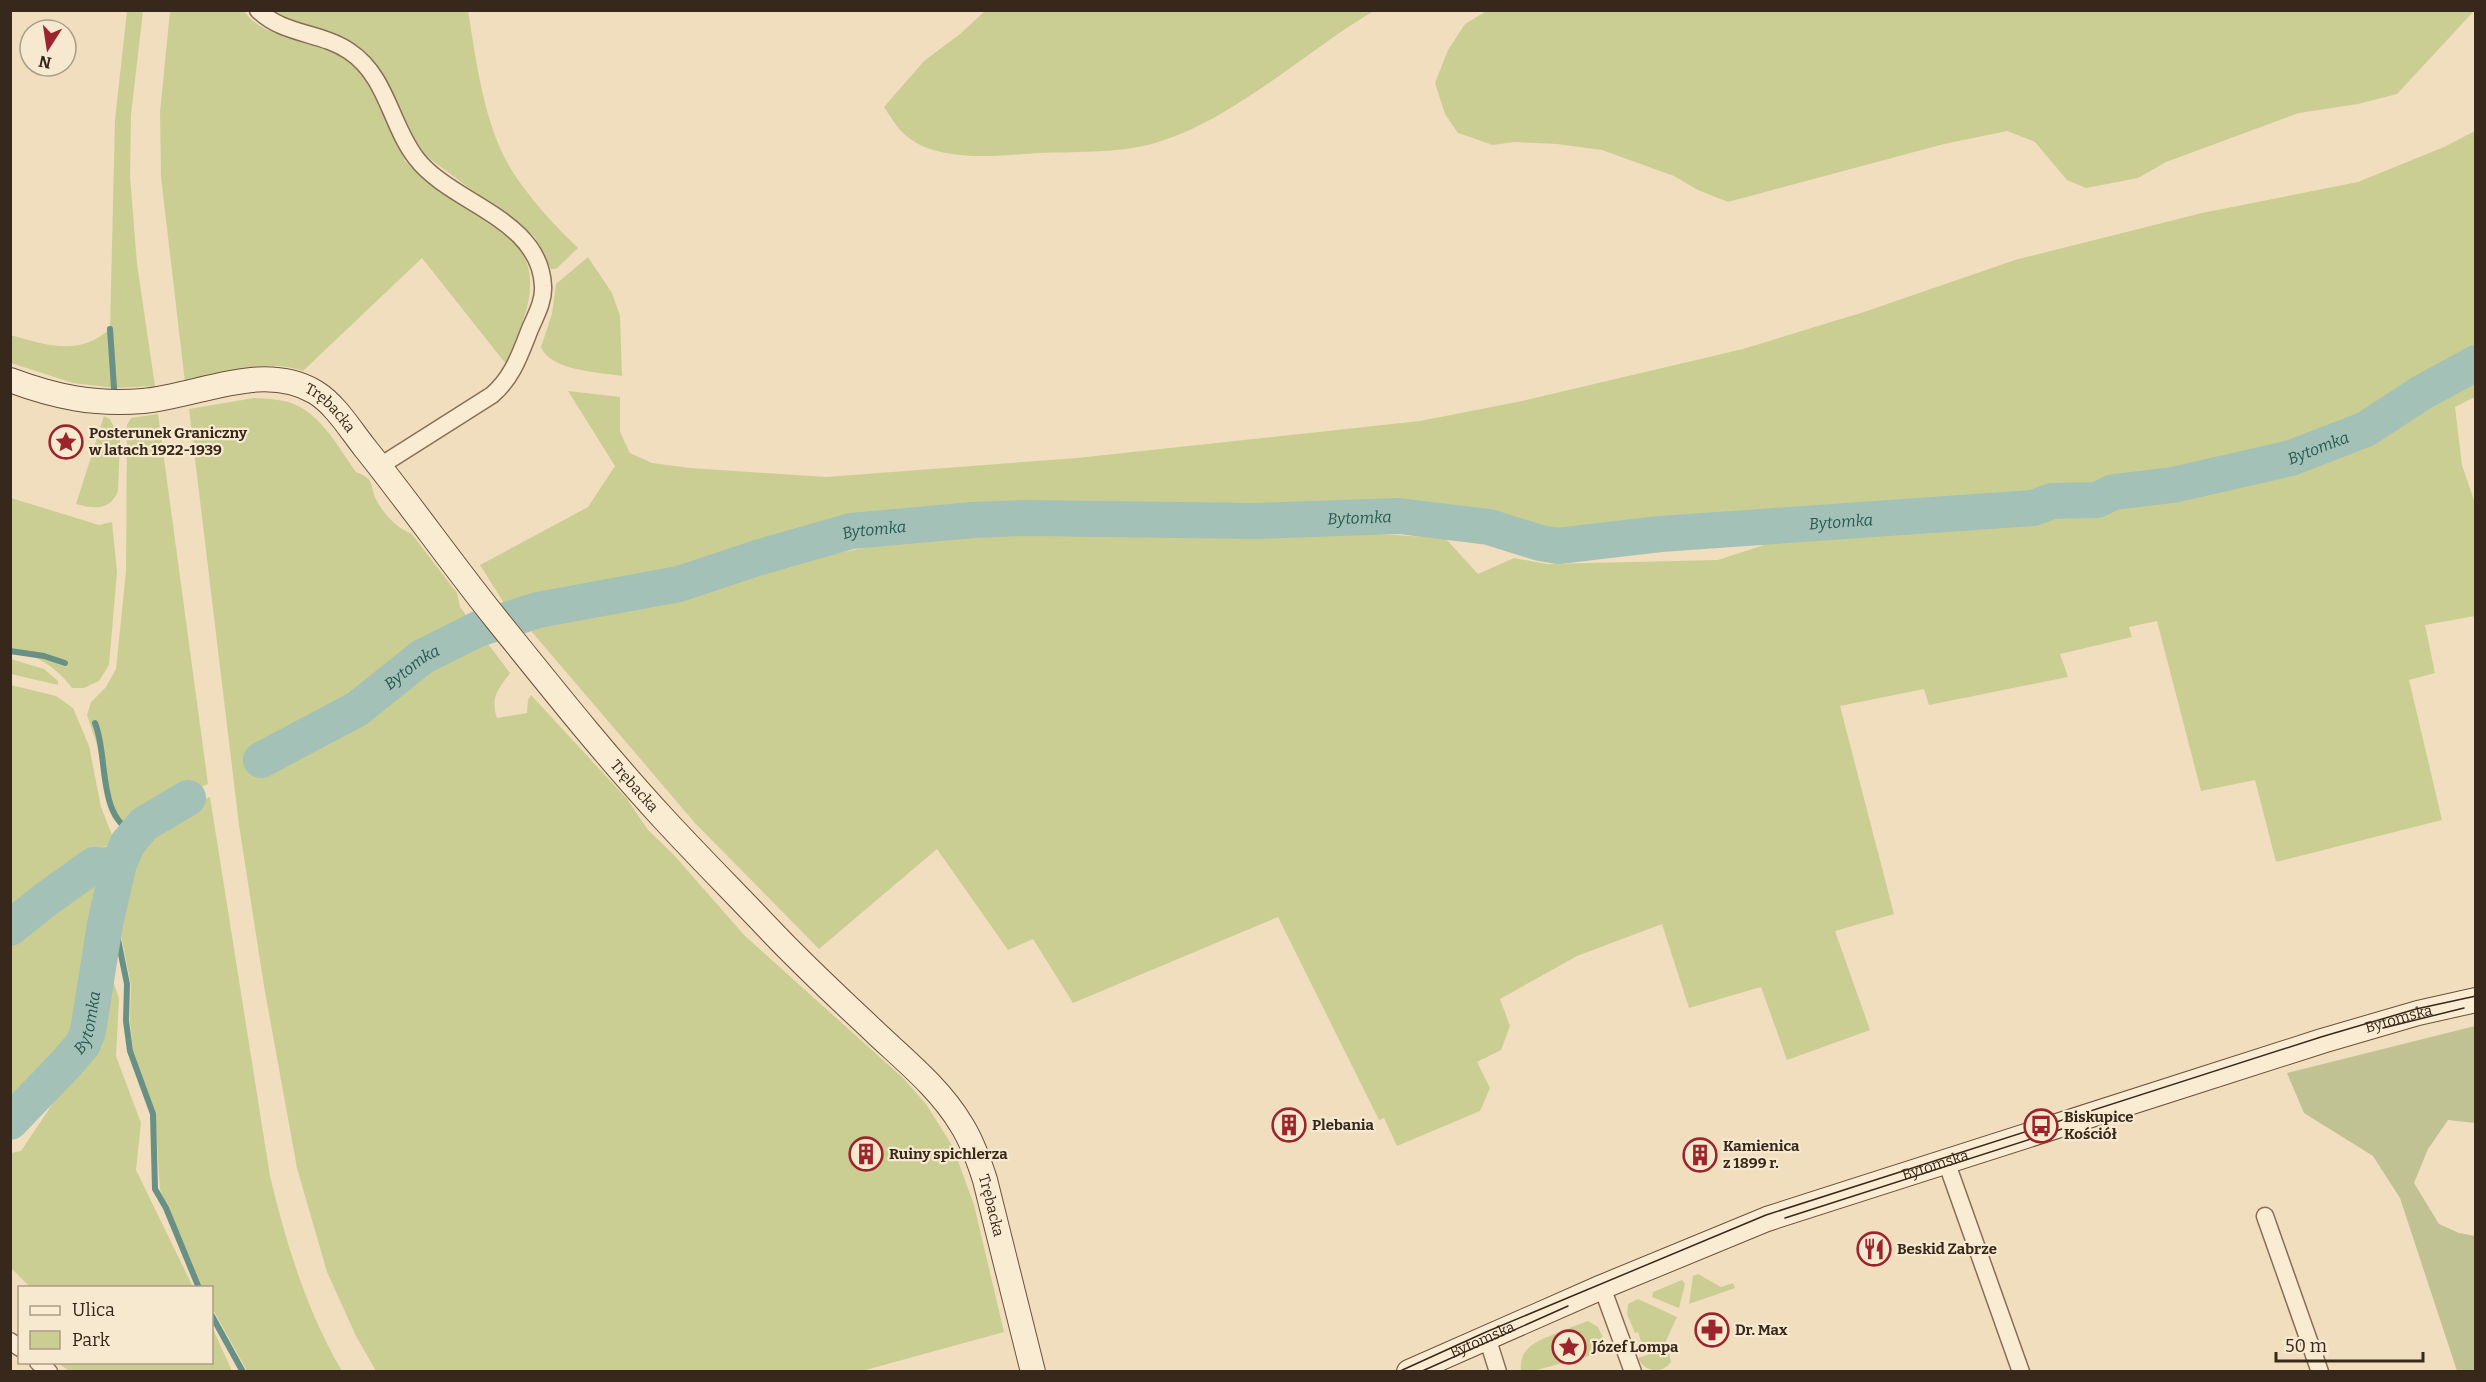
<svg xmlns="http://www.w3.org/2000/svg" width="2486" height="1382" viewBox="0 0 2486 1382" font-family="Bitter,serif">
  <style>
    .green { fill: #cbce93 }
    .cemetery { fill: #c0c293 }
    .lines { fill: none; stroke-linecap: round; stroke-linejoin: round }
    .stream { stroke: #699084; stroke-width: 6 }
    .river { stroke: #a3c1b6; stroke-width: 36 }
    .street-casing { stroke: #896e57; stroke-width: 19 }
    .secondary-casing { stroke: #6b4f3a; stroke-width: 26 }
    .street { stroke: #faecd3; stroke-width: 16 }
    .secondary { stroke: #faecd3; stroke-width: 24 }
    .tram { stroke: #38281c; stroke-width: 1.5 }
    .labels { text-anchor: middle; stroke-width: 4.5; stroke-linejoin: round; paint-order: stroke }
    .street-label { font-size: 15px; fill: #38281c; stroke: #f7e9cf }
    .poi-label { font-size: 15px; font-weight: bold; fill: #38281c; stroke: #f7e9cf; text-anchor: start }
    .water-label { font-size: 16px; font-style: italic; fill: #2a5953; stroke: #f7e9cf }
  </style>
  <rect width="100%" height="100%" fill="#f0debf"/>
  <path class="green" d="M1488,10h986v1l-77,83 -39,10 -59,9 -133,49 -28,16 -52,10 -19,-8 -32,-38 -28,-11 -63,13 -216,58 -30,-12 -24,-14 -72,-26 -45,-6 -43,-2 -21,3 -35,-12 -13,-19 -10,-31 13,-33 17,-26z
    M127,11h16l-12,104 -1,61 7,88 18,122 -41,2 -41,-5 -62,-20 -1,-28c38,10 67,22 100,-6l5,-209z
    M170,11h74c22,32 70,24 99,43 26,17 49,79 62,107l9,9 99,71c35,36 8,84 -7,123l-84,-106 -119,113c-37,-14 -81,3 -118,11l-24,-205 -1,-64z
    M271,11h197c9,54 16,116 46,163 18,27 41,52 64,74l-22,21h-5l-17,-33 -112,-83 -53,-97c-32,-34 -64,-24 -98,-45z
    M985,11v-1l389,1c-72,42 -144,113 -226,134 -39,9 -83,6 -123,9 -35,3 -94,7 -122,-21 -7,-7 -13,-17 -19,-26l40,-46 36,-27z
    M2475,131v218l-135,77 -33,13 -70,18 -204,38 -449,37 -61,-9 -69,-17 -56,-7 -32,1 -69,8 -193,-3 -159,10 -100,11 -85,24 -81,26 -74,12 -96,23 -29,-46 108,-58 27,-41 -47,-75 52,6v35l10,21 22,10 38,5 136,9 251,-19 343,-37 102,-20 221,-52 121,-37 151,-52 187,-47 156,-31 86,-35z
    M588,257l24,36 8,23 2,60c-23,-4 -72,-5 -81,-29l11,-33 4,-30z
    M2475,373v24l-20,10 7,58 13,38v113l-50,9 10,48 -26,7 33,140 -166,42 -21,-82 -54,11 -44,-170 -28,6 3,10 -72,17 8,23 -139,28 -5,-16 -84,17 54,208 -59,17 35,99 -83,30 -26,-73 -72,21 -27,-84 -85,32 -77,43 10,27 -9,24 -24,12 13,26 -10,23 -83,35 -13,-28 -5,2 -101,-203 -205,86 -40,-64 -25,11 -71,-101 -118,100 -124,-126 -169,-198 169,-34 125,-35 87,-16 81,-7 304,-4 153,9 33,36 36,-16 33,6 171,-4 49,-16 121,-20 62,-4 60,3 151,-23 128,-30 138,-69z
    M254,398c14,1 30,1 42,7 27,12 44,45 60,67 20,7 13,14 21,29 7,13 20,28 34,32l46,60 3,14 50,66c-12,17 -20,24 -13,45l30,-5 1,-13 3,-5 96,104 21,31 25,24 72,82 158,142 23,26 27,43 21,58 30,127 -142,39h-486l-20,-35 -29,-64 -30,-104 -33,-182 -25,-161 -50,-416z
    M158,414l50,370c-28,13 -59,28 -79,51l-16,-17 -3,-6 -13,-67 -10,-30 4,-13 15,-15 10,-18 10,-98 1,-146 4,-7z
    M104,416l6,3 10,21 -2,51c-8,20 -24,18 -42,13z
    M11,498l88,27 13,-3 5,50 -8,93 -10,16 -15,7h-12c-15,-20 -36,-35 -61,-36z
    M11,659l33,10 14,12v4l-47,-11z
    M11,685l45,11 17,12 16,38 12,61 13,33 -103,76z
    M210,797l60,379c16,67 37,136 72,195h-95l-35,-63v-20l-10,-1 -42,-97 -5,-78 -22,-61 -3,-29 1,-37 -17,-83 9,-37 10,-18 21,-20 33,-21z
    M96,876l7,3 2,9 -27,143 -15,25 -52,53v-163z
    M111,975l8,23 -3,58 25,67 -5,47 57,117h-163l-19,-19v-115l10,-2 81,-121z
    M1698,1274l23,13 12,-4 2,5 -46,16 4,-28z
    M1682,1280l3,4 -6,24 -27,-11 1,-5z
    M1638,1299l39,18 -13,28 -28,9 -3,-5 7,-3 1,-4 -3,-10 -3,1 -8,-19 1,-10z
    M1588,1321l10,6 10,21 -4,4 -71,19h-12c-3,-25 19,-31 39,-39l2,8 -4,1 5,16 16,-5 -4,-15h-3l-3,-9z
    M212,1327l20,44h-163l-11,-8 154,-1z
    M1668,1348l3,14c-9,13 -27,10 -33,-4z"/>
  <path class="cemetery" d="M2475,1026v97l-27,-3 -20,29 -14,34 25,41 20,9 16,3v135h-18l-57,-173 -27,-42 -69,-43 -17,-40z"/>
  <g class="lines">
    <path class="stream" d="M110,329l4,59
      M10,651l34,5 21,7
      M95,723c14,34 1,94 41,111
      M110,900l17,84 -1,37 4,30 23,63 2,75 11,19 33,80
      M212,1316l31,56"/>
    <g class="river">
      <path id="s1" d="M261,760l96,-51 65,-52 56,-28 60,-19 141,-26 78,-26 94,-27 122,-11 52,-2 231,3 143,-5 90,11 51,16 18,3 102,-12 373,-26 19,-7 45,-1 17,-8 59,-7 118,-27 75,-29 55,-36 55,-30"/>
      <path d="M10,928l35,-28 49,-35 9,1 16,-3"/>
      <path id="s2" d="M10,1122l55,-57 18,-21 5,-13 17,-107 14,-61 9,-20 16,-19 44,-26"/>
    </g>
    <g class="street-casing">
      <path id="street" d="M258,10c25,25 63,22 91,41 38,25 41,73 67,107 35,46 124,60 127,128 1,15 -7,29 -13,43 -10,25 -17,48 -38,66l-112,71
        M1946,1161l75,211
        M2265,1216l55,156
        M1602,1287l31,85
        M1487,1337l11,35
        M10,1341l10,7
        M38,1362l11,10"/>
    </g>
    <g class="secondary-casing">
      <g id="secondary">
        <path id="s3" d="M10,380c46,17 84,25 133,21 56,-5 119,-40 172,-9 20,12 35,37 50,56 45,56 87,116 132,172 54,67 108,135 166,198 35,38 72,75 108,113 34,36 71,70 107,104 29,27 63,55 83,89 11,17 18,37 24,56l48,192"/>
        <path id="s4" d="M1409,1372l193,-85 165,-68 555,-178 96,-28 58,-13"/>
      </g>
    </g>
    <use href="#street" class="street"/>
    <use href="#secondary" class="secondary"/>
    <path class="tram" d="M2383,1028l81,-20
      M1785,1218l277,-89
      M1398,1372l88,-40 280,-117 555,-178 95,-28 60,-13
      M1420,1372l148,-66"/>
  </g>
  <defs>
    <g id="sight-ring" transform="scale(1.725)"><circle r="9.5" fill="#f7e9cf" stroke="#9b242d" stroke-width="1.5"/><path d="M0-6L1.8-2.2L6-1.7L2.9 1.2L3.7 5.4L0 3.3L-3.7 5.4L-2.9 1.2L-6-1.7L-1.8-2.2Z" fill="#9b242d"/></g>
    <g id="building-ring" transform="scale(1.725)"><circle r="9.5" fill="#f7e9cf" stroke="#9b242d" stroke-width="1.5"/><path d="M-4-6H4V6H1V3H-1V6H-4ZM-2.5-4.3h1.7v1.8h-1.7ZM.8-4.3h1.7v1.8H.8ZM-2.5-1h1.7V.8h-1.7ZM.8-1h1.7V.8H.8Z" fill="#9b242d"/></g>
    <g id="bus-ring" transform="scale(1.725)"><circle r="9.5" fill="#f7e9cf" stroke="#9b242d" stroke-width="1.5"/><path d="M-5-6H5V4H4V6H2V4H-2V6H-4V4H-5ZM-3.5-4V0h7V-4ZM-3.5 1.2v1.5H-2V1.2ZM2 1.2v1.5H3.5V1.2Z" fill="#9b242d"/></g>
    <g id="restaurant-ring" transform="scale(1.725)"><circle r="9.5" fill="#f7e9cf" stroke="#9b242d" stroke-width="1.5"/><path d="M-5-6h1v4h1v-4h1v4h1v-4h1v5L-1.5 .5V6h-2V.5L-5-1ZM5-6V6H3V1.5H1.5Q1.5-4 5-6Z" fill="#9b242d"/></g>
    <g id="pharmacy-ring" transform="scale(1.725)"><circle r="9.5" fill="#f7e9cf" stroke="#9b242d" stroke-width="1.5"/><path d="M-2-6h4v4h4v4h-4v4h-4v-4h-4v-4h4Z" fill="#9b242d"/></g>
  </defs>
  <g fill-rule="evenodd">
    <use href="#sight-ring" x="66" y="442"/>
    <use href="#building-ring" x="1289" y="1125"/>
    <use href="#bus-ring" x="2041" y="1126"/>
    <use href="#building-ring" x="866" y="1154"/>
    <use href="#building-ring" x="1700" y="1155"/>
    <use href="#restaurant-ring" x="1874" y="1249"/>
    <use href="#pharmacy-ring" x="1712" y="1330"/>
    <use href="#sight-ring" x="1569" y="1347"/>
  </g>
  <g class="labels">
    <g class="street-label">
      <text dy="5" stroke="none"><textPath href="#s3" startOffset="334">Trębacka</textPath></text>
      <text dy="5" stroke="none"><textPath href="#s3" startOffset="820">Trębacka</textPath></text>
      <text dy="5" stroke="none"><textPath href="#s4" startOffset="1052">Bytomska</textPath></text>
      <text dy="5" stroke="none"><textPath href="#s4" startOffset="566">Bytomska</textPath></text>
      <text dy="5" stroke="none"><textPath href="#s3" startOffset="1378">Trębacka</textPath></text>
      <text dy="5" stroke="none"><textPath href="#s4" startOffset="80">Bytomska</textPath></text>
    </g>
    <g class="poi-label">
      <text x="89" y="438">Posterunek Graniczny<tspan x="89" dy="17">w latach 1922-1939</tspan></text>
      <text x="2064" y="1122">Biskupice<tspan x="2064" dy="17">Kościół</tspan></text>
      <text x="1312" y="1130">Plebania</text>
      <text x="1723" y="1151">Kamienica<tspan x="1723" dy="17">z 1899 r.</tspan></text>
      <text x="889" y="1159">Ruiny spichlerza</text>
      <text x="1897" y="1254">Beskid Zabrze</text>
      <text x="1735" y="1335">Dr. Max</text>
      <text x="1592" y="1352">Józef Lompa</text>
    </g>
    <g class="water-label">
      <text dy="6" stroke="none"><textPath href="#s1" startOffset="2122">Bytomka</textPath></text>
      <text dy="6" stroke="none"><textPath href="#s1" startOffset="1150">Bytomka</textPath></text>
      <text dy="6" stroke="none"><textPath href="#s1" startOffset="1636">Bytomka</textPath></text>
      <text dy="6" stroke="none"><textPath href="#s1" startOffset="664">Bytomka</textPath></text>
      <text dy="6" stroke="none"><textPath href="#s1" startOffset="178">Bytomka</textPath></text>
      <text dy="6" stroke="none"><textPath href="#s2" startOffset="129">Bytomka</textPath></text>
    </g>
  </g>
  <rect width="2486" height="1382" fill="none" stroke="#38281c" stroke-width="24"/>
  <rect x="18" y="1286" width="195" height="78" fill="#f7e9cf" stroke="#ab9c87" stroke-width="1.5"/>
  <rect x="30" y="1306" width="30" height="9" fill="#faecd3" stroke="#ab9c87" stroke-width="1.5"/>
  <text x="72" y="1316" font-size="18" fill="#38281c">Ulica</text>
  <rect x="30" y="1331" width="30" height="18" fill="#cbce93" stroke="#ab9c87" stroke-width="1.5"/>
  <text x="72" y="1346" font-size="18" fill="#38281c">Park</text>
  <g transform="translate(48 48) rotate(192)"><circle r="28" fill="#f7e9cf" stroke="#ab9c87" stroke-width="1.5"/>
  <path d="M0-4.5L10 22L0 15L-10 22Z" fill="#9b242d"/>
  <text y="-9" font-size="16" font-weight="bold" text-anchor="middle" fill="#38281c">N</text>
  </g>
  <path d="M2276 1352v9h147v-9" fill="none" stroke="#38281c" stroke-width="3"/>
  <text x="2285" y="1352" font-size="18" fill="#38281c" stroke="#f7e9cf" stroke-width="4.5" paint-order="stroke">50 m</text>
</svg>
